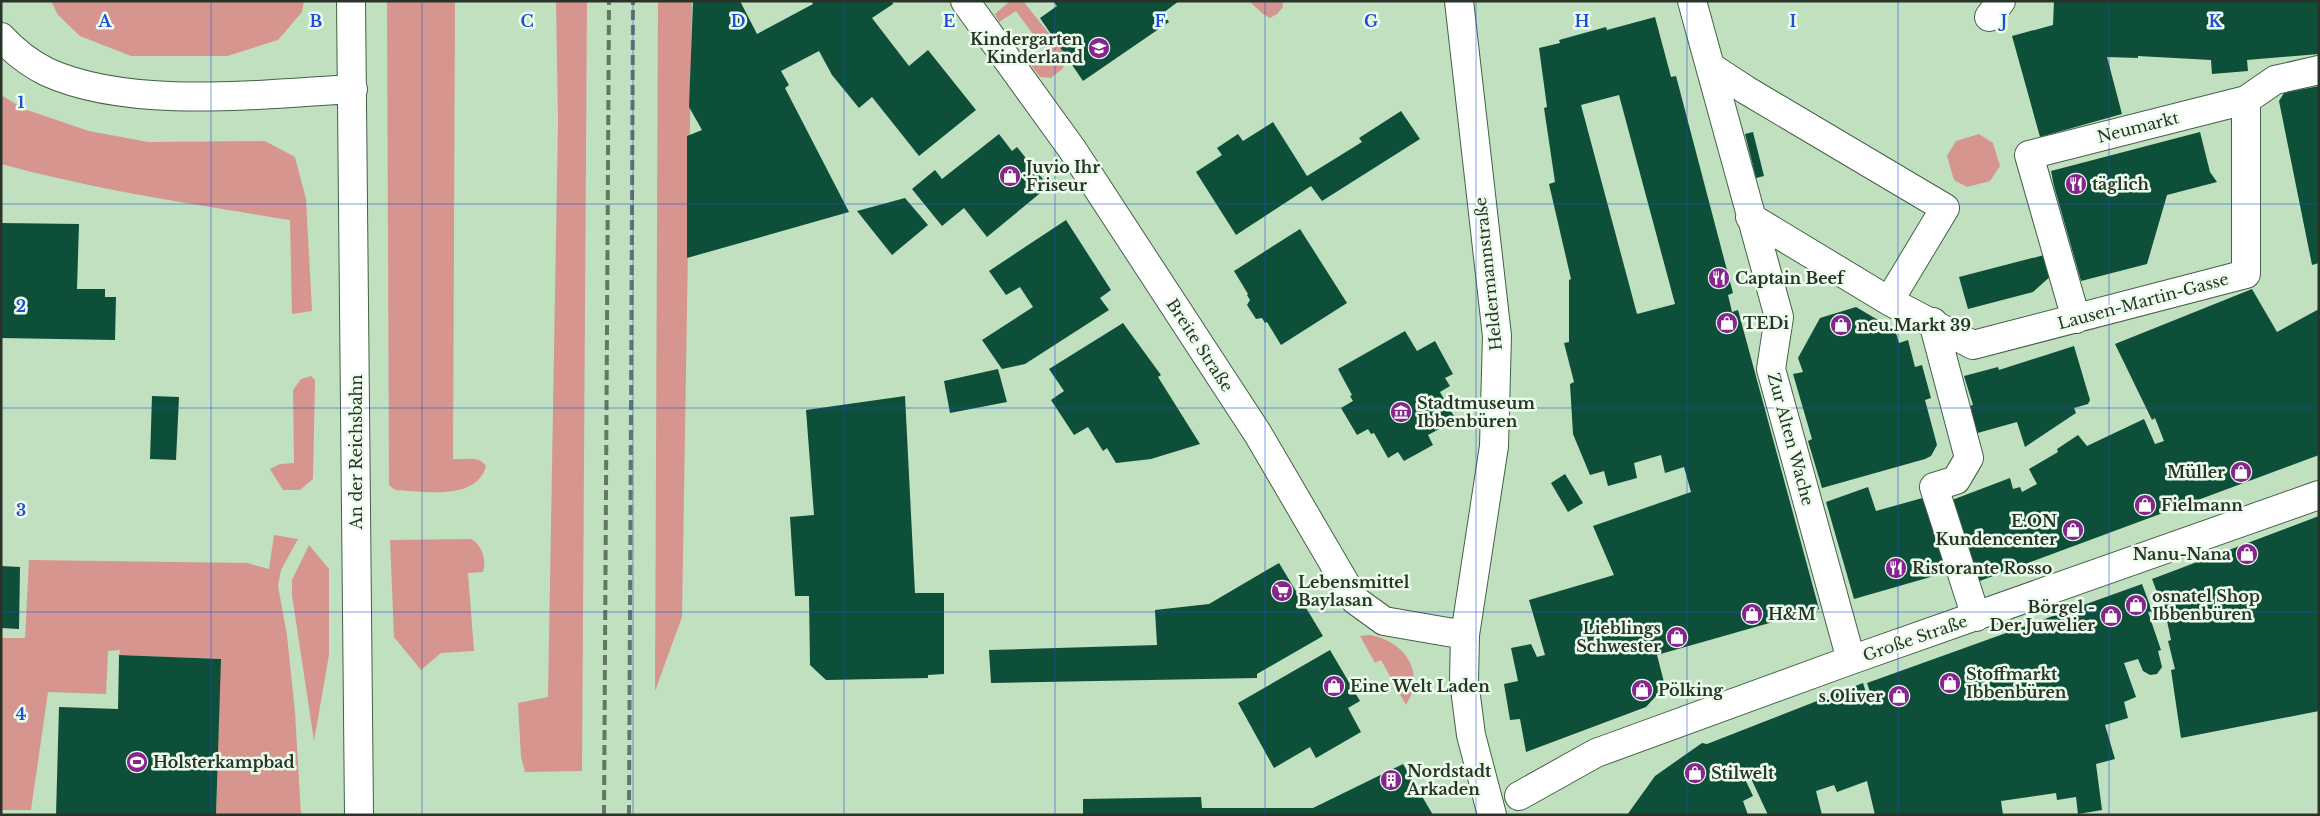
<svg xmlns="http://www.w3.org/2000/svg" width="2320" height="816" viewBox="0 0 2320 816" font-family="'Libre Baskerville',serif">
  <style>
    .green { fill: #d7958f }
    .building { fill: #0d4f39; fill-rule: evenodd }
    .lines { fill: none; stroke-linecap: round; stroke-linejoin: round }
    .minor-casing { stroke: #446145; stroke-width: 30 }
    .minor { stroke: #fff; stroke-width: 28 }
    .rail { stroke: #647764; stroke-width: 4; stroke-dasharray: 10 5; stroke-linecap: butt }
    .grid { fill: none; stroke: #1d4ed8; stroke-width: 1; stroke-opacity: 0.55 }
    .labels { text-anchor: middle; stroke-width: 5; stroke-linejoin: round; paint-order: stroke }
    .poi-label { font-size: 16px; font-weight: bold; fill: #283428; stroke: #ecfcec; text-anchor: start }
    .street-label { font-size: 16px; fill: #283428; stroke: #ecfcec }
    .grid-label { font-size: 16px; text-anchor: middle; font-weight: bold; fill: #1d4ed8; stroke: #ecfcec; stroke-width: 5; stroke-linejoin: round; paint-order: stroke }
  </style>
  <rect width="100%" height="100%" fill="#c0e0c0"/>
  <path class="green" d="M51,1h253l-2,11 -24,28 -51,16h-96l-51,-20 -22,-21z
    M387,1h68l-2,458c11,1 26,-4 33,7 -10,36 -63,25 -91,24l-6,-5z
    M556,1h31l-5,770 -57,1 -4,-15 -3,-54 30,-6 10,-575z
    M658,1h34l-10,616 -27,74z
    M1010,1h13l44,55 -4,12 -12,10 -11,-1 -10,-13 16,-12 -30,-41 -17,11 -4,-8z
    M1249,1h33l1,6 -6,7 -7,4 -7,-4z
    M1,95l23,14 65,22 59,11 117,-1 30,16 11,42 6,112 -20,3 -2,-94c-97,-16 -194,-30 -289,-56z
    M1979,134l14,9 7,23 -10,15 -23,6 -13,-7 -7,-24 9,-15z
    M311,376l4,4 -2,99 -13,11h-17l-13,-21 10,-5 14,-1 -1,-73 8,-11z
    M274,535l24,4 -17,31 -3,16 9,49 8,77 6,103h-85l4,-156 -101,-4 1,-5 -12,1 -2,43 -58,-2 -17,118h-30v-172h24l4,-78 218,3 22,6z
    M471,539c11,6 16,21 12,33l-15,1 6,78 -33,2 -20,17 -27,-33 -4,-97z
    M309,545l20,24v86l-15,86 -22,-146v-15z
    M1370,635c34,6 57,37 36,70l-25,-45 -6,3 -15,-27z"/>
  <path class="building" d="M693,1h47l17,33 56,-30 -2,-3h81l1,3 -21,14 37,48 19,-16 48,60 -57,46 -47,-59 -13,11 -27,-33 -13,-24 -38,20 8,14 -4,3 64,124 -162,46v-122l15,-6 -13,-23z
    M1053,1h126l-16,12 6,9 -86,59 -43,-63 17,-12z
    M2054,1h265v53l-72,6 1,11 -36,3 -1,-14 -73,-4v2l-31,-1 15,57 -82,23 -28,-101 41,-11z
    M1655,17l16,60 5,-1 57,217 -5,2 4,17 6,-2 81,299 -162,46 8,31 -19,21 -120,45 -6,-33 -10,1 -6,-36 14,-3 -7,-33 20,-4 6,13 8,-2 -16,-55 85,-25 -21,-49 98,-34 -7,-25 -19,6 -4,-18 -27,8 3,15 -29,8 -4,-15 -14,4 -17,-41 -3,-50 4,-2 -10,-39 5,-1v-62l2,-1 -22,-95 6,-2 -11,-74 3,-1 -8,-59 21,-5 -1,-3 47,-13 1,3zM1619,95l56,209 -38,10 -56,-209z
    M2319,86v177l-7,2 -33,-164 5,-8z
    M1401,111l19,28 -98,62 -11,-15 -75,49 -40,-63 26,-17 -5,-7 21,-14 5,7 30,-19 34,54 55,-34 -3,-4z
    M1753,132l11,44 -8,2 -11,-44z
    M2200,132l10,40 7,10 -50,13 -20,69 -66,17 -27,-95 -3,-15z
    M999,134l13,17 5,-4 29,36 -5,4 3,3 -57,47 -23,-29 -22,18 -30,-37 23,-19 7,9z
    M905,198l23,27 -36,30 -35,-44z
    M1066,220l45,70 -11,8 9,12 -84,54 -23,5 -20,-29 51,-33 -13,-20 -14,8 -17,-24z
    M1,223l78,1 -2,65h28v8h11l-1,43 -114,-2z
    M1300,229l47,74 -66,42 -14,-23 -2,1 -3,-5 -6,1 -9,-14 3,-5 -3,-5 1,-1 -14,-23z
    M2048,254l5,20 -20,18 -65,17 -9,-32z
    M2252,289l25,43 42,-23v146l-342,127 -25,-82 58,-22 3,11 7,-2 2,5 15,-8 -8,-15 29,-17 -1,-3 21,-14 9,11 57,-27 11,25 9,-3 -9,-23 -3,2 -37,-76z
    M1856,307l39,23 4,13 9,-3 7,27 7,-2 9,33 -6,2 12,45 -6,11 -6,3 -103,29 -14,-47 4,-2 -19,-65 10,-2 -5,-14 22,-40z
    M1123,323l38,52 -3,2 42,67 -49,15 -35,4 -9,-15 -4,3 -15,-24 -14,8 -23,-35 13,-9 -15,-22z
    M1405,331l12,20 18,-10 18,33 -8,4 5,8 -10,6 16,28 -28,15 5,10 -29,16 -6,-9 -10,6 -14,-25 -3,1 -3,-5 -11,6 -16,-27 12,-7 -3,-5 2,-1 -14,-26z
    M2074,346l16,54 -2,4 -14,4 2,5 -51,34 -8,-25 -43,12 -8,-27 7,-2 -9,-29 34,-9 1,3z
    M998,369l9,33 -57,11 -6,-32z
    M152,396l27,1 -3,63 -26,-1z
    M905,396l10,197h29v81l-16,1v3l-102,2 -16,-15 -1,-69h-14l-5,-79 24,-2 -8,-105z
    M1565,474l18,29 -15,9 -17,-29z
    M1868,487l8,24 50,-14 22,75 -94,27 -28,-97z
    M2319,516v195l-138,27 -10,-68 4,-1 -7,-28 3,-1 -5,-24 -14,-37z
    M1279,563l44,73 -66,38v4l-266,5 -2,-33 168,-5 -2,-35 54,-6z
    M1,566l19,1 -1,62 -18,-1z
    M2142,584l10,27 -4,1 13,38 -3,1 4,16 -5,7 -7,1 -7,-4 -5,-12 -14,4 12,34 -12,5 4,16 -23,7 10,34 -19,5 6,46 -24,4 -2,-17 -19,3 -1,-7 -55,8 2,14h-128l-8,-34 -30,11 -3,-7 -18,6 6,24h-54l-19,-41 -5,3 9,19 -10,5 5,14h-121l28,-39 47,-33 5,1 156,-61 7,23 4,-2 -7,-21z
    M1330,650l30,51 -12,7 13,24 -45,26 -6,-11 -36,21 -36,-65z
    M119,655l102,4 -5,156h-160l3,-108 59,2z
    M1403,764l30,51h-350v-16l118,-2 1,11h111z"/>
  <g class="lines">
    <g class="minor-casing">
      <path id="minor" d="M351,1l8,814
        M965,1l107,148 186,285 97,166 29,21 81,14
        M1459,1l38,335 -3,110 -29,189 -1,46 7,54 21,80
        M1692,1l87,316 -8,52 80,291
        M1989,17l12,-16
        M1,37c12,13 30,27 46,35 84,38 215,22 306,17
        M1711,67l35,23 199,118 -56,93 -139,-84
        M1889,301l84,44 273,-71v-174
        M2076,319l-47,-164 217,-55 29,-20 44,-10
        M1933,322l36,136 -13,22 -22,7 42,130
        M1519,796l77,-43 255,-93 468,-165"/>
    </g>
    <use href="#minor" class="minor"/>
    <path class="rail" d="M604,815l5,-814
      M629,815l4,-814"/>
  </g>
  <path class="grid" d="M211,1v814M422,1v814M633,1v814M844,1v814M1055,1v814M1265,1v814M1476,1v814M1687,1v814M1898,1v814M2109,1v814M1,204h2318M1,408h2318M1,612h2318"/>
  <defs>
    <g id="school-disc" transform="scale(1.125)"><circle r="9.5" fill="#87258e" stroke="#ecfcec"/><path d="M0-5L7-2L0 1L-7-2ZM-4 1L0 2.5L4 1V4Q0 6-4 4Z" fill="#fff"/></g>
    <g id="shop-disc" transform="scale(1.125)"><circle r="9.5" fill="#87258e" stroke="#ecfcec"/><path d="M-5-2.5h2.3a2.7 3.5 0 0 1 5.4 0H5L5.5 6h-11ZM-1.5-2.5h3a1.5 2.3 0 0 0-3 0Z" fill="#fff"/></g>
    <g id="restaurant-disc" transform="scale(1.125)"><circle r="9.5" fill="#87258e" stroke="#ecfcec"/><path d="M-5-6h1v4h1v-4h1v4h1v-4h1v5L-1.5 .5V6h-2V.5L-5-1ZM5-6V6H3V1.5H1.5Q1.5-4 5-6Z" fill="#fff"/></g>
    <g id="museum-disc" transform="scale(1.125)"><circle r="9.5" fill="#87258e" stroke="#ecfcec"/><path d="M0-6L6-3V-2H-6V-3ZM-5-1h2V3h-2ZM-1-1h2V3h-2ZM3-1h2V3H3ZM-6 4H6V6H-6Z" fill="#fff"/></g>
    <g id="supermarket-disc" transform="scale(1.125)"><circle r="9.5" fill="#87258e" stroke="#ecfcec"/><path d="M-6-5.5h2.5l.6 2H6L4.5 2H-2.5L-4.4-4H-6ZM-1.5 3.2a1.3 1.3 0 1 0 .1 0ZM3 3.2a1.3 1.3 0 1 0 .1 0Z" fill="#fff"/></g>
    <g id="stadium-disc" transform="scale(1.125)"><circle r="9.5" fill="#87258e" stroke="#ecfcec"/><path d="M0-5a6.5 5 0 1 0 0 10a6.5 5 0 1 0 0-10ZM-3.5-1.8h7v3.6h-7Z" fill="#fff"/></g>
    <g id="building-disc" transform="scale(1.125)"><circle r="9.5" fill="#87258e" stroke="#ecfcec"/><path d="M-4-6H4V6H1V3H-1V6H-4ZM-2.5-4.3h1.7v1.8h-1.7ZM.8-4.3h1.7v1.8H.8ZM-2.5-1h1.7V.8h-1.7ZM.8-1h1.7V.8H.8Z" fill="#fff"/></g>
  </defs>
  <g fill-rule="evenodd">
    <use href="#school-disc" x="1099" y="48"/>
    <use href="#shop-disc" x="1010" y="176"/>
    <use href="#restaurant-disc" x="2076" y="184"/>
    <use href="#restaurant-disc" x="1719" y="278"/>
    <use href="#shop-disc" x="1727" y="323"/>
    <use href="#shop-disc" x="1841" y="325"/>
    <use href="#museum-disc" x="1401" y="412"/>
    <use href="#shop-disc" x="2241" y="472"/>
    <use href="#shop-disc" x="2145" y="505"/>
    <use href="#shop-disc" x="2073" y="530"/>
    <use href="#shop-disc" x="2247" y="554"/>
    <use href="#restaurant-disc" x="1896" y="568"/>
    <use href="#supermarket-disc" x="1282" y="591"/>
    <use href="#shop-disc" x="2136" y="605"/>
    <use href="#shop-disc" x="1752" y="614"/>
    <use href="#shop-disc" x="2111" y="616"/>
    <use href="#shop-disc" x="1677" y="637"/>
    <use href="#shop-disc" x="1950" y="683"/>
    <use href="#shop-disc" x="1334" y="686"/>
    <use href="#shop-disc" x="1642" y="690"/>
    <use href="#shop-disc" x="1899" y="696"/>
    <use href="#stadium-disc" x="137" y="762"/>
    <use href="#shop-disc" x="1695" y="773"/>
    <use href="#building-disc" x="1391" y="780"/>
  </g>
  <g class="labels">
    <g class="poi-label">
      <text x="1083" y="45" text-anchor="end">Kindergarten<tspan x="1083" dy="18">Kinderland</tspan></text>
      <text x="1026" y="173">Juvio Ihr<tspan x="1026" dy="18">Friseur</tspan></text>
      <text x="2092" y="190">täglich</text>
      <text x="1735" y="284">Captain Beef</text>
      <text x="1743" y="329">TEDi</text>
      <text x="1857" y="331">neu.Markt 39</text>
      <text x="1417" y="409">Stadtmuseum<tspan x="1417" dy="18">Ibbenbüren</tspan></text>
      <text x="2225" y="478" text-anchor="end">Müller</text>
      <text x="2161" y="511">Fielmann</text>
      <text x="2057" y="527" text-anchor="end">E.ON<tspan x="2057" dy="18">Kundencenter</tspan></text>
      <text x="2231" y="560" text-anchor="end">Nanu-Nana</text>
      <text x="1912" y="574">Ristorante Rosso</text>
      <text x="1298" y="588">Lebensmittel<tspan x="1298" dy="18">Baylasan</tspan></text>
      <text x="2152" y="602">osnatel Shop<tspan x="2152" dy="18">Ibbenbüren</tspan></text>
      <text x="2095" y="613" text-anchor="end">Börgel -<tspan x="2095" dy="18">Der Juwelier</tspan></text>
      <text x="1768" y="620">H&amp;M</text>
      <text x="1661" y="634" text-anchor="end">Lieblings<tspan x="1661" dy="18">Schwester</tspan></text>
      <text x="1966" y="680">Stoffmarkt<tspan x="1966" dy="18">Ibbenbüren</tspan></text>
      <text x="1350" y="692">Eine Welt Laden</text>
      <text x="1658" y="696">Pölking</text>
      <text x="1883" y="702" text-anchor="end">s.Oliver</text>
      <text x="153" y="768">Holsterkampbad</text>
      <text x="1407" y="777">Nordstadt<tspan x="1407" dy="18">Arkaden</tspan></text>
      <text x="1711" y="779">Stilwelt</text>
    </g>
    <g class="street-label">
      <text transform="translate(2138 127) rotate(-14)" y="6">Neumarkt</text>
      <text transform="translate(1488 274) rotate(-96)" y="6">Heldermannstraße</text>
      <text transform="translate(2143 301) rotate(-15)" y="6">Lausen-Martin-Gasse</text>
      <text transform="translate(1200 345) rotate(57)" y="6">Breite Straße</text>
      <text transform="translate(1791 439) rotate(75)" y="6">Zur Alten Wache</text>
      <text transform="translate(356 452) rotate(-90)" y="6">An der Reichsbahn</text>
      <text transform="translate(1915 638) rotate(-19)" y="6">Große Straße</text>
    </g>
  </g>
  <g class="grid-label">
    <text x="105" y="27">A</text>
    <text x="316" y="27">B</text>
    <text x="527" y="27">C</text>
    <text x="738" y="27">D</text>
    <text x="949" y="27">E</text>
    <text x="1160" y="27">F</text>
    <text x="1371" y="27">G</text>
    <text x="1582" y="27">H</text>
    <text x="1793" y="27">I</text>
    <text x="2004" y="27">J</text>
    <text x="2215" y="27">K</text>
    <text x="21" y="108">1</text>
    <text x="21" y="312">2</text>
    <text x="21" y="516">3</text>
    <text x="21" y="720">4</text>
  </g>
  <rect width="2320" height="816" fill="none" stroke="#283428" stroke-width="5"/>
</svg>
